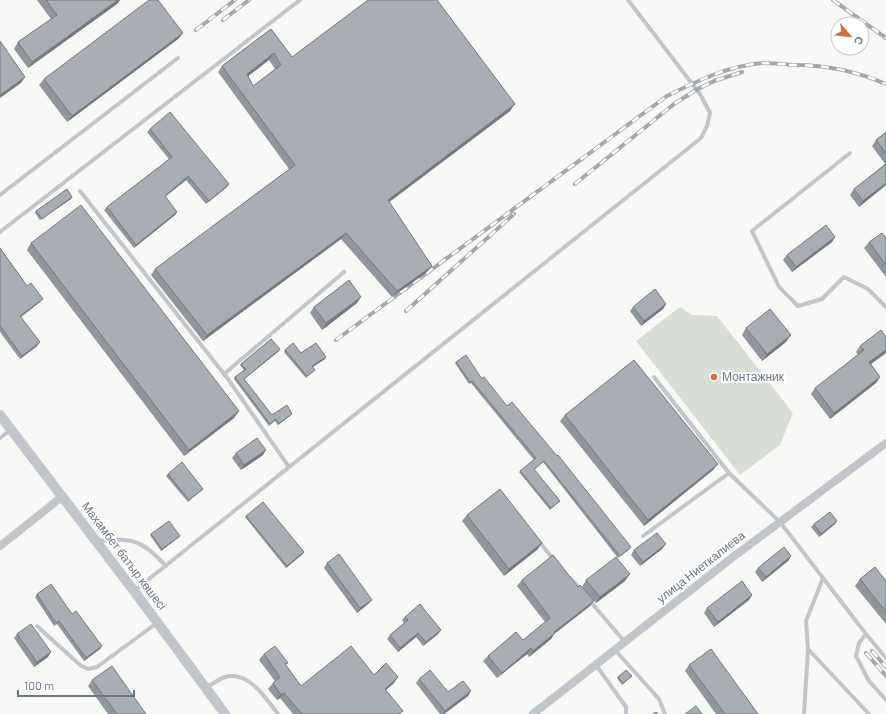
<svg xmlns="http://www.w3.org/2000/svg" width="886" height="714" viewBox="0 0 886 714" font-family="Barlow,sans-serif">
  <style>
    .green { fill: #d8ddd6 }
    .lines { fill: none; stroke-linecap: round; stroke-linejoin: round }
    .service { stroke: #c2c5c9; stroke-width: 4 }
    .minor { stroke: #c2c5c9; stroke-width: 8 }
    .tertiary { stroke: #c2c5c9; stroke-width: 10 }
    .rail-casing { stroke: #a4a8ae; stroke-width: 4 }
    .rail { stroke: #fff; stroke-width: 2.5; stroke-dasharray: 8; stroke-linecap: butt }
    .wall { fill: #90969b; fill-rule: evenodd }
    .shaded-wall { fill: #767a7e }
    .building { fill: #a8aeb4; stroke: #767a7e; fill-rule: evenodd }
    .poi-dot { fill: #ce6e41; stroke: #fff; stroke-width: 1.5 }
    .labels { text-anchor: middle; stroke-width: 4; stroke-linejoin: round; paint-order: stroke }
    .poi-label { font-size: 12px; fill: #6b7683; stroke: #fff; text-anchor: start }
    .street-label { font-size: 12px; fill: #6b7683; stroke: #fff }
  </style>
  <rect width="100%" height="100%" fill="#f8f8f6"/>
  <path class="green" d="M680,307l12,8 25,1 76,97 -13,32 -40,30 -104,-134z"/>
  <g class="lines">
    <path class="service" d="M850,153l-98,78 27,56 19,19 24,-7 22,-22 24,12 18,18
      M80,191l148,188 61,88
      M0,195l178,-137
      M0,232l300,-232
      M224,374l120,-102
      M654,377l75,96 51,49 86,112 -7,9 -3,13 13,25 17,19
      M0,438l11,-8
      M643,536l86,-63
      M538,540l16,20
      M97,541c36,-3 44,-2 69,25
      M570,578l12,13
      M823,578l-17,43 2,28 61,65
      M134,591l567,-453 6,-12 3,-13 -10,-19 -72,-94
      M589,600l36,42
      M37,626l43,39 8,4 9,-2 60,-44
      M866,634l20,24
      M615,650l44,49 6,15
      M596,665l30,42v7
      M206,688c6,-4 13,-9 19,-11 24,-7 41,22 53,37
      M804,714l4,-65"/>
    <path class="minor" d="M0,546l63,-50
      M533,714l200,-157 153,-114"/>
    <path class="tertiary" d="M0,415l134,176 91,123"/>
    <g class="rail-casing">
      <path id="rail" d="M833,0l53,38
        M223,20l26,-20
        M196,30l39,-30
        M789,65c33,-1 67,6 97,19
        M575,184l99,-80 22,-14 18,-9 28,-9
        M406,311l108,-97
        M336,340l331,-244c30,-15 61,-30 95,-33 10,0 21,1 31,2
        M872,651l14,16
        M866,653l20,23"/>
    </g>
    <use href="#rail" class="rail"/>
  </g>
  <path class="wall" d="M37,0h83l-3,4 -89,64 -14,-19 4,-7 33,-23z
    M271,29l21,28 218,54 -121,91 38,70 -35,25 -51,-58 -138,102 -52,-66 4,-6 134,-100 -71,-97 4,-6zM269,60l6,9 -22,17 -5,-10z
    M183,33l-5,6 -111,83 -28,-37 5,-6z
    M150,129l77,58 -21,17 -20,-24 -21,17 12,15 -2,3 -41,33 -30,-38 3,-3 62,-48 -22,-27z
    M886,132v53l-27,22 -9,-12 4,-6 31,-25 -13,-18 4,-6z
    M72,197l-1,2 -31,21 -5,-7 1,-2z
    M835,237l-3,5 -40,30 -9,-12 4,-5z
    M886,238v39l-22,-29 5,-6z
    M31,243l203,175 -50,38 -157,-206z
    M0,248l27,38 13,16 -19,15 16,29 -17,13 -20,-27z
    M357,303l-35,27 -12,-17 4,-6z
    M666,304l-3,5 -22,17 -11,-15 3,-4z
    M746,328l40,14 -24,19 -20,-26z
    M886,337v16l-15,11 9,13 -4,6 -46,36 -19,-25 4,-6 43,-33 -2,-3 4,-6z
    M285,350l16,3 24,6 -12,8 1,4 -8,7 -22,-26z
    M279,351l-35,28 28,36h19l-13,10 -3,-4 -6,5 -35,-47 1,-2 9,-7 -4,-5 1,-1z
    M456,362l26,17 148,170 -12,9 -75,-96 -9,8 26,31 -10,9 -31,-38 15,-12 -63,-77 -2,1 -14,-21z
    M565,415l148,55 -69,56 -84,-105z
    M236,453l27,2 -22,15 -9,-12z
    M168,474l35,15 -15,13 -22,-26z
    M467,515l71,34 -34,27 -42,-55z
    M246,516l58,36 -18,16 -41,-51z
    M837,521l-2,3 -16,13 -8,-10 3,-3z
    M151,534l29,2 -1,1 -18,14 -11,-16z
    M666,544l-4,5 -22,17 -9,-11 3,-5z
    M791,556l-3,5 -26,21 -7,-10 3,-4z
    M327,563l45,37 -4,4 -11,9 -33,-45z
    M860,579l26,2v43l-31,-38z
    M522,580l68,26 -36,28 -3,5 -22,18 -2,-3 -30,24 -14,-17 5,-5 35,-16 22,-18 -28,-36z
    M586,580l39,1 -29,22 -14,-16z
    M37,594l35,20 30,32 -2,3 -16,12 -27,-37 -3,2 -19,-29z
    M752,595l-3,5 -35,27 -10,-14 3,-5z
    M405,617l36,13 -3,4 -15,12 -7,-9 -18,15 -11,-13 3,-4 14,-12 -2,-3z
    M17,634l31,23 -14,10 -20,-29z
    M264,654l22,11 15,21 73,-11 20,8 -8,7 14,24h-107l-13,-16 -3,2 -9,-11 5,-6 2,-2 -16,-21z
    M689,665l69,49h-42l-31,-43z
    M618,677l12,1 -8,7 -5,-7z
    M419,679l29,13 20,4 -24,18h-4l-24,-31z
    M92,680l54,34h-38l-20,-28z"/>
  <path class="shaded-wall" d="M118,0h2l-3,4 -89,64 4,-6z
    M183,33l-5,6 -111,83 5,-6z
    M274,53l-5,7 -27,21 5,-7z
    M25,77l-4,6 -21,15v-3z
    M515,104l-5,7 -126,95 4,-6z
    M188,176l-2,4 -24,19 3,-3z
    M886,183v2l-27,22 4,-6z
    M229,184l-2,3 -21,17 3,-3z
    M72,197l-1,2 -31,21 2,-1z
    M177,212l-2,3 -41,33 2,-3z
    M346,233l-5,6 -138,102 4,-6z
    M835,237l-3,5 -40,30 4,-5z
    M432,266l-5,6 -35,25 5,-6z
    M361,297l-4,6 -35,27 4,-7z
    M43,299l-3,3 -22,17 2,-3z
    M666,304l-3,5 -22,17 3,-5z
    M791,335l-5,7 -24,19 5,-7z
    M40,342l-3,4 -17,13 2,-3z
    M280,349l-1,2 -36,29 1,-1z
    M886,350v3l-21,15 4,-6z
    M326,357l-1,2 -14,9 1,-2z
    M880,377l-4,6 -46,36 4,-6z
    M239,411l-5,7 -50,38 5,-6z
    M292,414l-1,1 -13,10 1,-2z
    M266,450l-3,5 -22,15 3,-5z
    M718,464l-5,6 -69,56 4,-6z
    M837,521l-2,3 -16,13 2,-3z
    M180,536l-1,1 -18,14 1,-2z
    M542,543l-4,6 -34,27 5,-7z
    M666,544l-4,5 -22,17 3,-4z
    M304,552l-1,2 -17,14 1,-2z
    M791,556l-3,5 -26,21 4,-5z
    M630,574l-5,7 -29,22 4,-6z
    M752,595l-3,5 -35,27 4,-5z
    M372,600l-4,4 -11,9 3,-5z
    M594,601l-4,5 -36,28 -3,5 -22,18 4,-6 21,-19z
    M441,630l-3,4 -15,12 3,-4z
    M418,633l-2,4 -18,15 2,-4z
    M102,646l-2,3 -16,12 2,-3z
    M531,648l-4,6 -30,24 5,-5z
    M51,652l-3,5 -14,10 3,-5z
    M398,677l-4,6 -14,12 5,-6z
    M471,691l-3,5 -24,18h-1l2,-3z
    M284,693l-4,5 -3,2 4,-5z"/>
  <path class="building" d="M46,0h72l-86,62 -14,-20 39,-27z
    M149,0h9l25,33 -111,83 -28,-37z
    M368,0h69l78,104 -127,96 44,66 -35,25 -51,-58 -139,102 -52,-66 140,-104 -73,-99 49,-37 21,28zM274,53l7,12 -28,21 -6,-12z
    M0,41l25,36 -25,18z
    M170,112l59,72 -20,17 -21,-25 -23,20 12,16 -41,33 -29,-38 65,-50 -22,-28z
    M886,132v21l-10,-13z
    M886,164v19l-23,18 -9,-12z
    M67,189l5,8 -30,22 -6,-8z
    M81,205l158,206 -50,39 -158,-207z
    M826,225l9,12 -39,30 -9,-12z
    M882,233l4,5v27l-17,-23z
    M0,248l27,38 4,-3 12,16 -23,17 20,26 -18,14 -22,-30z
    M349,280l12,17 -35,26 -12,-16z
    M655,289l11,15 -22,17 -11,-14z
    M770,309l21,26 -24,19 -21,-26z
    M881,330l5,7v13l-17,12 11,15 -46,36 -19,-25 49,-38 -4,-4z
    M271,339l9,10 -36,30 28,36 15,-10 5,9 -13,9 -3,-4 -6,5 -35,-47 11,-8 -5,-5z
    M293,343l8,10 15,-10 10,14 -14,9 3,4 -8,6 -22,-26z
    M466,355l16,24 2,-2 23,29 5,-4 45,54 1,-1 73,92 -11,9 -76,-95 -10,8 26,32 -9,7 -31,-37 16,-13 -64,-77 -2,1 -14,-20z
    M634,360l84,104 -70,56 -83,-105z
    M257,438l9,12 -22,15 -8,-12z
    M182,462l21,27 -14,11 -21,-26z
    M500,489l42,54 -33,26 -42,-54z
    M263,502l41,50 -17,14 -41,-50z
    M830,512l7,9 -16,13 -7,-10z
    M169,521l11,15 -18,13 -11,-15z
    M657,533l9,11 -23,18 -9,-12z
    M784,547l7,9 -25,21 -8,-9z
    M339,554l33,46 -12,8 -33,-45z
    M553,555l25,32 2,-2 14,16 -40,31 1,1 -22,18 -2,-3 -29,25 -14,-17 28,-24 7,8 27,-22 -28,-38z
    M616,557l14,17 -30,23 -14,-17z
    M875,567l11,14v31l-26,-33z
    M742,581l10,14 -34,27 -11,-14z
    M51,584l21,30 4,-3 26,35 -16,12 -27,-37 -3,2 -19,-29z
    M420,604l21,26 -15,12 -8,-9 -18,15 -10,-13 18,-15 -3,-3z
    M31,624l20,28 -14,10 -20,-28z
    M275,646l13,17 -3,1 16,22 50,-40 23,29 12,-12 12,14 -13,12 18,22 -4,3h-97l-18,-21 -3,2 -8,-12 7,-6 -16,-23z
    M711,649l47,65h-33l-36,-49z
    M112,666l34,48h-29l-25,-34z
    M430,670l18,22 15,-11 8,10 -26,20 -26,-32z
    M626,670l6,6 -9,7 -5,-6z
    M696,706l6,8h-17z
    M656,712l2,2h-5z"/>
  <circle class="poi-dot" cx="714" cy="377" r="4"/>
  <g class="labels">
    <g class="poi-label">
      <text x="722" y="381">Монтажник</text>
    </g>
    <g class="street-label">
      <text transform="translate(124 556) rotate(53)" y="4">Махамбет батыр көшесі</text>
      <text transform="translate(701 567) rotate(-38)" y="4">улица Ниеткалиева</text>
    </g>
  </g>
  <g transform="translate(850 36) rotate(118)"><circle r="19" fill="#ffffff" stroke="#c4c8cd"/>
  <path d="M0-3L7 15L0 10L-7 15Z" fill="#ce6e41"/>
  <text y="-6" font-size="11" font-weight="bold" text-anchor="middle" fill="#6b7683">С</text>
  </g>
  <path d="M18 690v6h116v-6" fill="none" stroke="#6b7683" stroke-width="2"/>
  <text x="24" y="690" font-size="12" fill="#6b7683" stroke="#ffffff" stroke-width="3" paint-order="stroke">100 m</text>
</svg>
